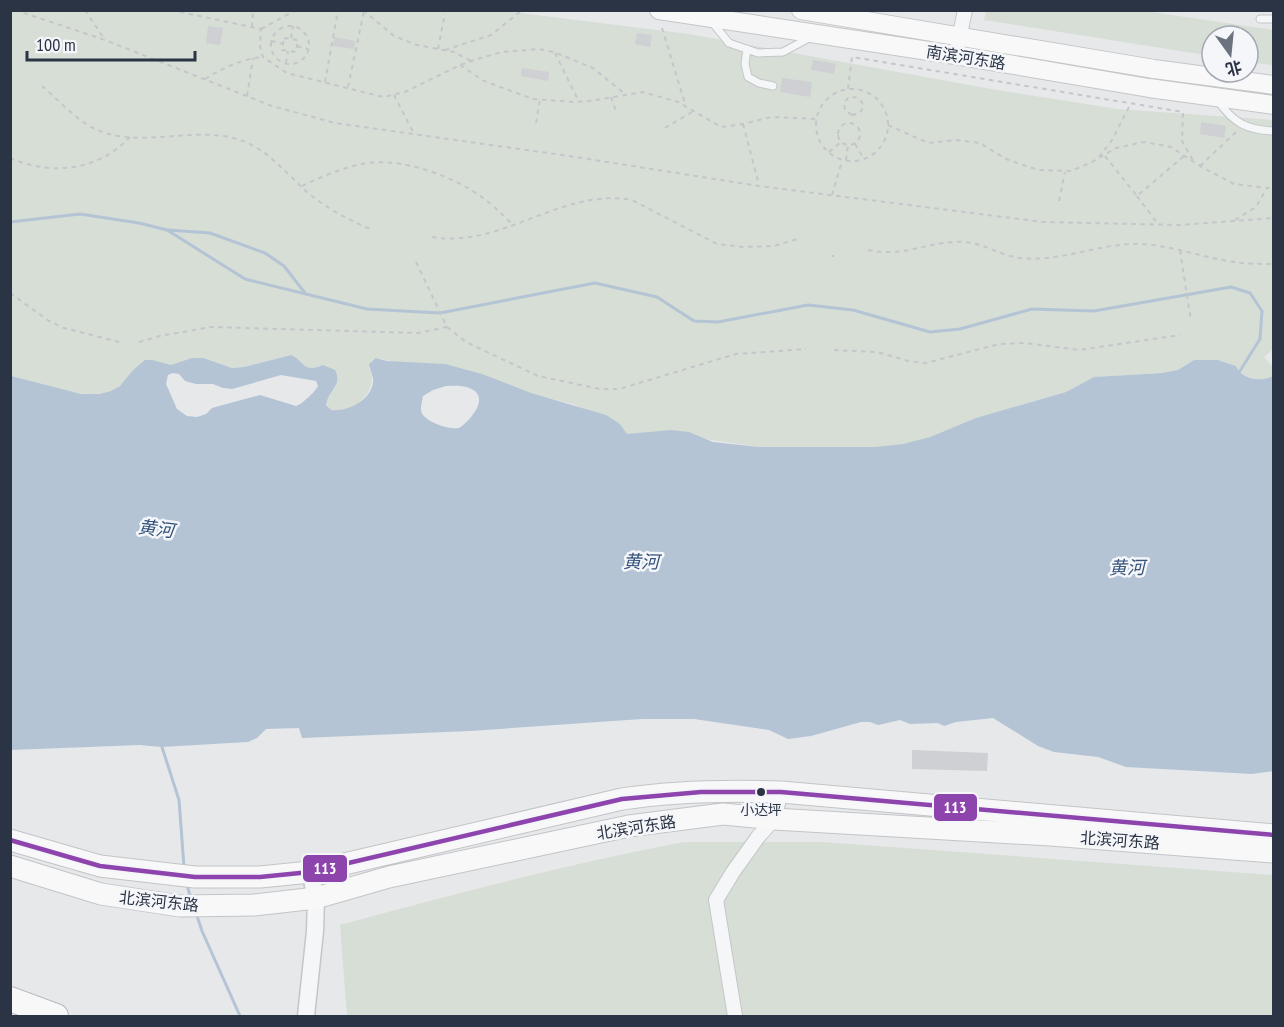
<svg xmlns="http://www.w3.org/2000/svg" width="1284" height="1027" viewBox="0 0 1284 1027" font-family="'PT Sans Narrow','Noto Sans SC',sans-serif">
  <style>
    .green { fill: #d6ded6 }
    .water { fill: #b4c4d5; fill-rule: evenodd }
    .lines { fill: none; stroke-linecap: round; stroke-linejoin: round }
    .stream { stroke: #b4c4d5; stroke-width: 3 }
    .building { fill: #ced0d3 }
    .service-casing { stroke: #c4c6c8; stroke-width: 9 }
    .minor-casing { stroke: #c4c6c8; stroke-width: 16 }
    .tertiary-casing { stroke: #c4c6c8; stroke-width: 19 }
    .secondary-casing { stroke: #c4c6c8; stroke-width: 20 }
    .primary-casing { stroke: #c2c5c8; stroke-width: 23 }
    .motorway-casing { stroke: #b8bbbf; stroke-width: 26 }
    .path { stroke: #c5c6ca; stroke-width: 2; stroke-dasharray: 4.5 4.5; stroke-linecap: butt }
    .service { stroke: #f5f6f7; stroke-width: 7 }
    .minor { stroke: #f5f6f7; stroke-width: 14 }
    .tertiary { stroke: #f5f6f7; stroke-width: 16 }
    .secondary { stroke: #f8f8f8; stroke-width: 18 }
    .primary { stroke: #f8f8f8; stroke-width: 21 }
    .motorway { stroke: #f8f8f8; stroke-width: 24 }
    .bus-1-casing { stroke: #f4f6f9; stroke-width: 9 }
    .bus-1 { stroke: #8e44ad; stroke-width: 4.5 }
    .bus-dot { fill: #2b3445; stroke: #f4f6f9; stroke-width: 2 }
    .labels { text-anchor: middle; stroke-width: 5; stroke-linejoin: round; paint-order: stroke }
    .bus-label { font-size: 14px; fill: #2b3445; stroke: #f4f6f9 }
    .street-label { font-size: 16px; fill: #2b3445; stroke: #f4f6f9 }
    .water-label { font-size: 18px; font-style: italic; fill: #34527a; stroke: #f4f6f9 }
    .line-badge { stroke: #f4f6f9; stroke-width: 2 }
    .badge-label { font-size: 16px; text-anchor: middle; font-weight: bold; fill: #fff }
  </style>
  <rect width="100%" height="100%" fill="#e6e8ea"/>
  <path class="green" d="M1138,10l135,20v35l-25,-3v-26h-36v20l-228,-36 2,-9z
    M10,11h493l186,23 302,55 127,20 155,11v229l-9,8 9,10v9c-13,6 -30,4 -37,-10l-18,-6h-24l-16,10 -16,3 -68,4 -28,15 -89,26 -47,19 -27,7 -28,3h-116l-54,-8 -78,-5 -7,-10 -47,-20 -196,-46 -8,10c12,23 -18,50 -41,41l-2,-8 11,-16 -22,-16 -8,-1 -11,-10 -5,-3 -47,12 -12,1 -11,-3h-54l-34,5c-6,7 -11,16 -20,20 -26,12 -76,-6 -103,-14z
    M684,842h138l451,33v141h-926l-7,-91c114,-31 228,-61 344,-83z"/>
  <path class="water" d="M291,355c14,6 12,19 32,10l12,5c8,17 -7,20 -9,35l5,5c16,2 39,-9 42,-27 1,-6 -3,-12 -4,-19l7,-6 11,3 58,3 37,10 49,19 75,22 14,9 7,10 44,-4 18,2 24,10 46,5h116l28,-3 27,-7 46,-19 90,-26 28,-15 68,-4 16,-3 16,-10h24l18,6c6,14 25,16 37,10v395l-21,3 -126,-7 -28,-10 -44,-5 -16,-6 -45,-28 -37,4 -12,4 -6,-3 -28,1 -10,-4 -22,5 -8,-3h-9l-50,14 -23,3 -19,-9 -75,-11h-52l-172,12 -168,7 -3,-10 -33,1 -9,9 -9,4 -87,5 -21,-2 -129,5v-374l70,18h18l12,-3 9,-5 13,-16 12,-10h7l19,5 21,-7h11l29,10 12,-1zM173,373l6,1 6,7 11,3h17l10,4 9,1 49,-14 35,6 2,5c-2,5 -17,19 -22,20l-36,-11 -48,13 -6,6 -9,3 -10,-1 -10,-7 -11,-25 2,-9zM446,386c7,0 16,-1 23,2 23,8 1,33 -10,40 -9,2 -30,-5 -36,-13 -4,-5 -1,-13 0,-19l10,-6z"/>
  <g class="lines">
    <path class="stream" d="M10,222l70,-8 59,9 28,7 78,49 122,30 73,4 155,-30 62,14 37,24 24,1 90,-17 45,5 77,22 30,-3 72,-20 62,2 137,-24 19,6 12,18 -2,28 -22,35
      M168,230l42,3 55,20 19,13 21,27
      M161,744l18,56 5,67
      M187,885l4,14
      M196,913l6,18 38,85"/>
  </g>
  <path class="building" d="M208,26l15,2 -3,17 -14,-2z
    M637,33l15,2 -2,12 -15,-3z
    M334,37l21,4 -1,8 -21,-3z
    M813,60l23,4 -2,10 -23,-4z
    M522,68l27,4 -1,9 -27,-5z
    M782,78l30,4 -2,15 -30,-5z
    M1201,122l25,4 -2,12 -24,-4z
    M912,750l76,3 -1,18 -75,-2z"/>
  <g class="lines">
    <g class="service-casing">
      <path id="service" d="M1260,19h14
        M712,22l17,21 29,10 25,-1 26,-14
        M747,49l-2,15 3,13 11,6 14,3
        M1218,101c16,22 28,29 56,30"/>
    </g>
    <g class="minor-casing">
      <path id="minor" d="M958,44l7,-34
        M735,1016l-19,-116 17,-28 25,-35 16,-18 7,-27"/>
    </g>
    <g class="tertiary-casing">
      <path id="tertiary" d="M306,1016l9,-85 1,-33 -6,-26"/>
    </g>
    <g class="secondary-casing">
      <path id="secondary" d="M659,10l296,45 194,33 125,17
        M801,10l353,59 120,16"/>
    </g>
    <g class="primary-casing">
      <path id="primary" d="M10,840l90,26 95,11h65l50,-5 312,-73c53,-8 105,-9 159,-7l493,43
        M10,866l91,28 79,12 74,-1 62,-7 73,-21 240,-51 94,-12 51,5 276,16 224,17"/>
    </g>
    <g class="motorway-casing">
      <path id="motorway" d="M10,999l46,17"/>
    </g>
    <path class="path" d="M15,10l90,30 167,66 63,17 234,33 190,30 284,36 137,3 94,-7
      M85,10l20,30
      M171,10l90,19 -1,17 3,11 24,16 96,24 22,-5 55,-27 17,-6 25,-7 37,-3 15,3 39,16 32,26
      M363,10l31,26 23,9 37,7 17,9
      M271 45a19 19 0 1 1 38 0a19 19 0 1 1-38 0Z
      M252,27l1,-17
      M662,28l24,79
      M261,29l35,-19
      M284,38l14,2 -2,12 -14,-2z
      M291,38l2,-12
      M271,41l12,3
      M297,46l11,3
      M438,49l7,-36
      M445,50l46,-15 30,-24
      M555,53l24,49
      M286,63l2,-12
      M460,65l24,16 49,18 40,3 17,-1 53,-9 35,10 43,25 22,-3 28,-7 46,2
      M205,79c18,-11 36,-20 58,-22
      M325,82l13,-72
      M42,86c14,12 33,32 49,41 47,25 103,-4 152,14 25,9 45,34 64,51 19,16 40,27 63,37
      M348,87l16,-76
      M848,89l4,-32 331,55 -1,29 13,23
      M816 125a36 36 0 1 1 72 0a36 36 0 1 1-72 0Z
      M394,95l19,37
      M247,96l6,-38
      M611,97l5,14
      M852,115l-7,-5 -1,-7 4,-5 7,-1
      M852,115l8,-2 3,-5 -1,-6 -7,-5
      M838 134a11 11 0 1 1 22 0a11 11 0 1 1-22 0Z
      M536,123l4,-24
      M743,124l16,61
      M888,125l40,18 28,-3 24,3 26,16 32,11 33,1 21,-9 24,-14 28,-6 27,5 29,19 34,18 33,4
      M665,128l27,-16
      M855,144l9,15
      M829,152l12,-10
      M1105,156l32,40 47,-40
      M1099,157l13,-17 19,-37
      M10,158c42,18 88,13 120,-21
      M846,160l2,-15
      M1200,166l37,-35
      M302,186c19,-9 39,-18 60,-22 37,-8 92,12 121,34 11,8 21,18 31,28
      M832,195l10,-34
      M1137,196l21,28
      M1059,201l6,-29
      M1235,220l21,-13 11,-19 7,-2
      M432,237c70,12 130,-50 200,-37l85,44 26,3 31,-1 27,-8
      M868,250c36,7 53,-6 86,-8 28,-2 42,13 66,16 41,5 81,-16 122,-14 30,2 57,12 86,17 15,3 30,3 46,3
      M1180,250l11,71
      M833,257v-2
      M416,262l31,65 19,15 72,34 62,13h19l117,-35 70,-5
      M10,293l39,28 15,7 59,15
      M139,342l21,-6 51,-9 207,6 29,-6
      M834,350l43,2 31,9 18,2 73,-19 26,-1 54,7 101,-15"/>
    <use href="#service" class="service"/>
    <use href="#minor" class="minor"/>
    <use href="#tertiary" class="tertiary"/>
    <use href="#secondary" class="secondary"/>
    <use href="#primary" class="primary"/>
    <use href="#motorway" class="motorway"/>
    <g class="bus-1-casing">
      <path id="bus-1" d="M10,840l90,26 95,11h65l50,-5 312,-73 79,-7h80l493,43"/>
    </g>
    <use href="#bus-1" class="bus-1"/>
  </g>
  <circle class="bus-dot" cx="761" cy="792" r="5"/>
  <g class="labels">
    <g class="bus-label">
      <text x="761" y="815">小达坪</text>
    </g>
    <g class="street-label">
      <text transform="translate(966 57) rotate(9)" y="6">南滨河东路</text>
      <text transform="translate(636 827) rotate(-9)" y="6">北滨河东路</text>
      <text transform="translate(1120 840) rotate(4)" y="6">北滨河东路</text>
      <text transform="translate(159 901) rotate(6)" y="6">北滨河东路</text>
    </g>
    <g class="water-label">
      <text transform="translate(156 529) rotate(7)" y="6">黄河</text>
      <text transform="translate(641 562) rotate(1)" y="6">黄河</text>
      <text transform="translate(1127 568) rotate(-1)" y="6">黄河</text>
    </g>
  </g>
  <g class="line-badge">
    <rect x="933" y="793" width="45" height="29" rx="6" fill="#8e44ad"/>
    <rect x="302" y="854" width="46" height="29" rx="6" fill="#8e44ad"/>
  </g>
  <g class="badge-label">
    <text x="955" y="813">113</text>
    <text x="325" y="874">113</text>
  </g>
  <rect width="1284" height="1027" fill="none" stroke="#2b3445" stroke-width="24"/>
  <g transform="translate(1230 54) rotate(165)"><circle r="28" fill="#f4f6f9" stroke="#a4a8b1" stroke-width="1.5"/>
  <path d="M0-4.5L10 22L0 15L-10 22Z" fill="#6c737f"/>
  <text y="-9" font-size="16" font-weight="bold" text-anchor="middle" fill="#2b3445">北</text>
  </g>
  <path d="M27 51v9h168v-9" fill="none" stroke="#2b3445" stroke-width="3"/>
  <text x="36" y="51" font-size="18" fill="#2b3445" stroke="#f4f6f9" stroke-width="4.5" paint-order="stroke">100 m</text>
</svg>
